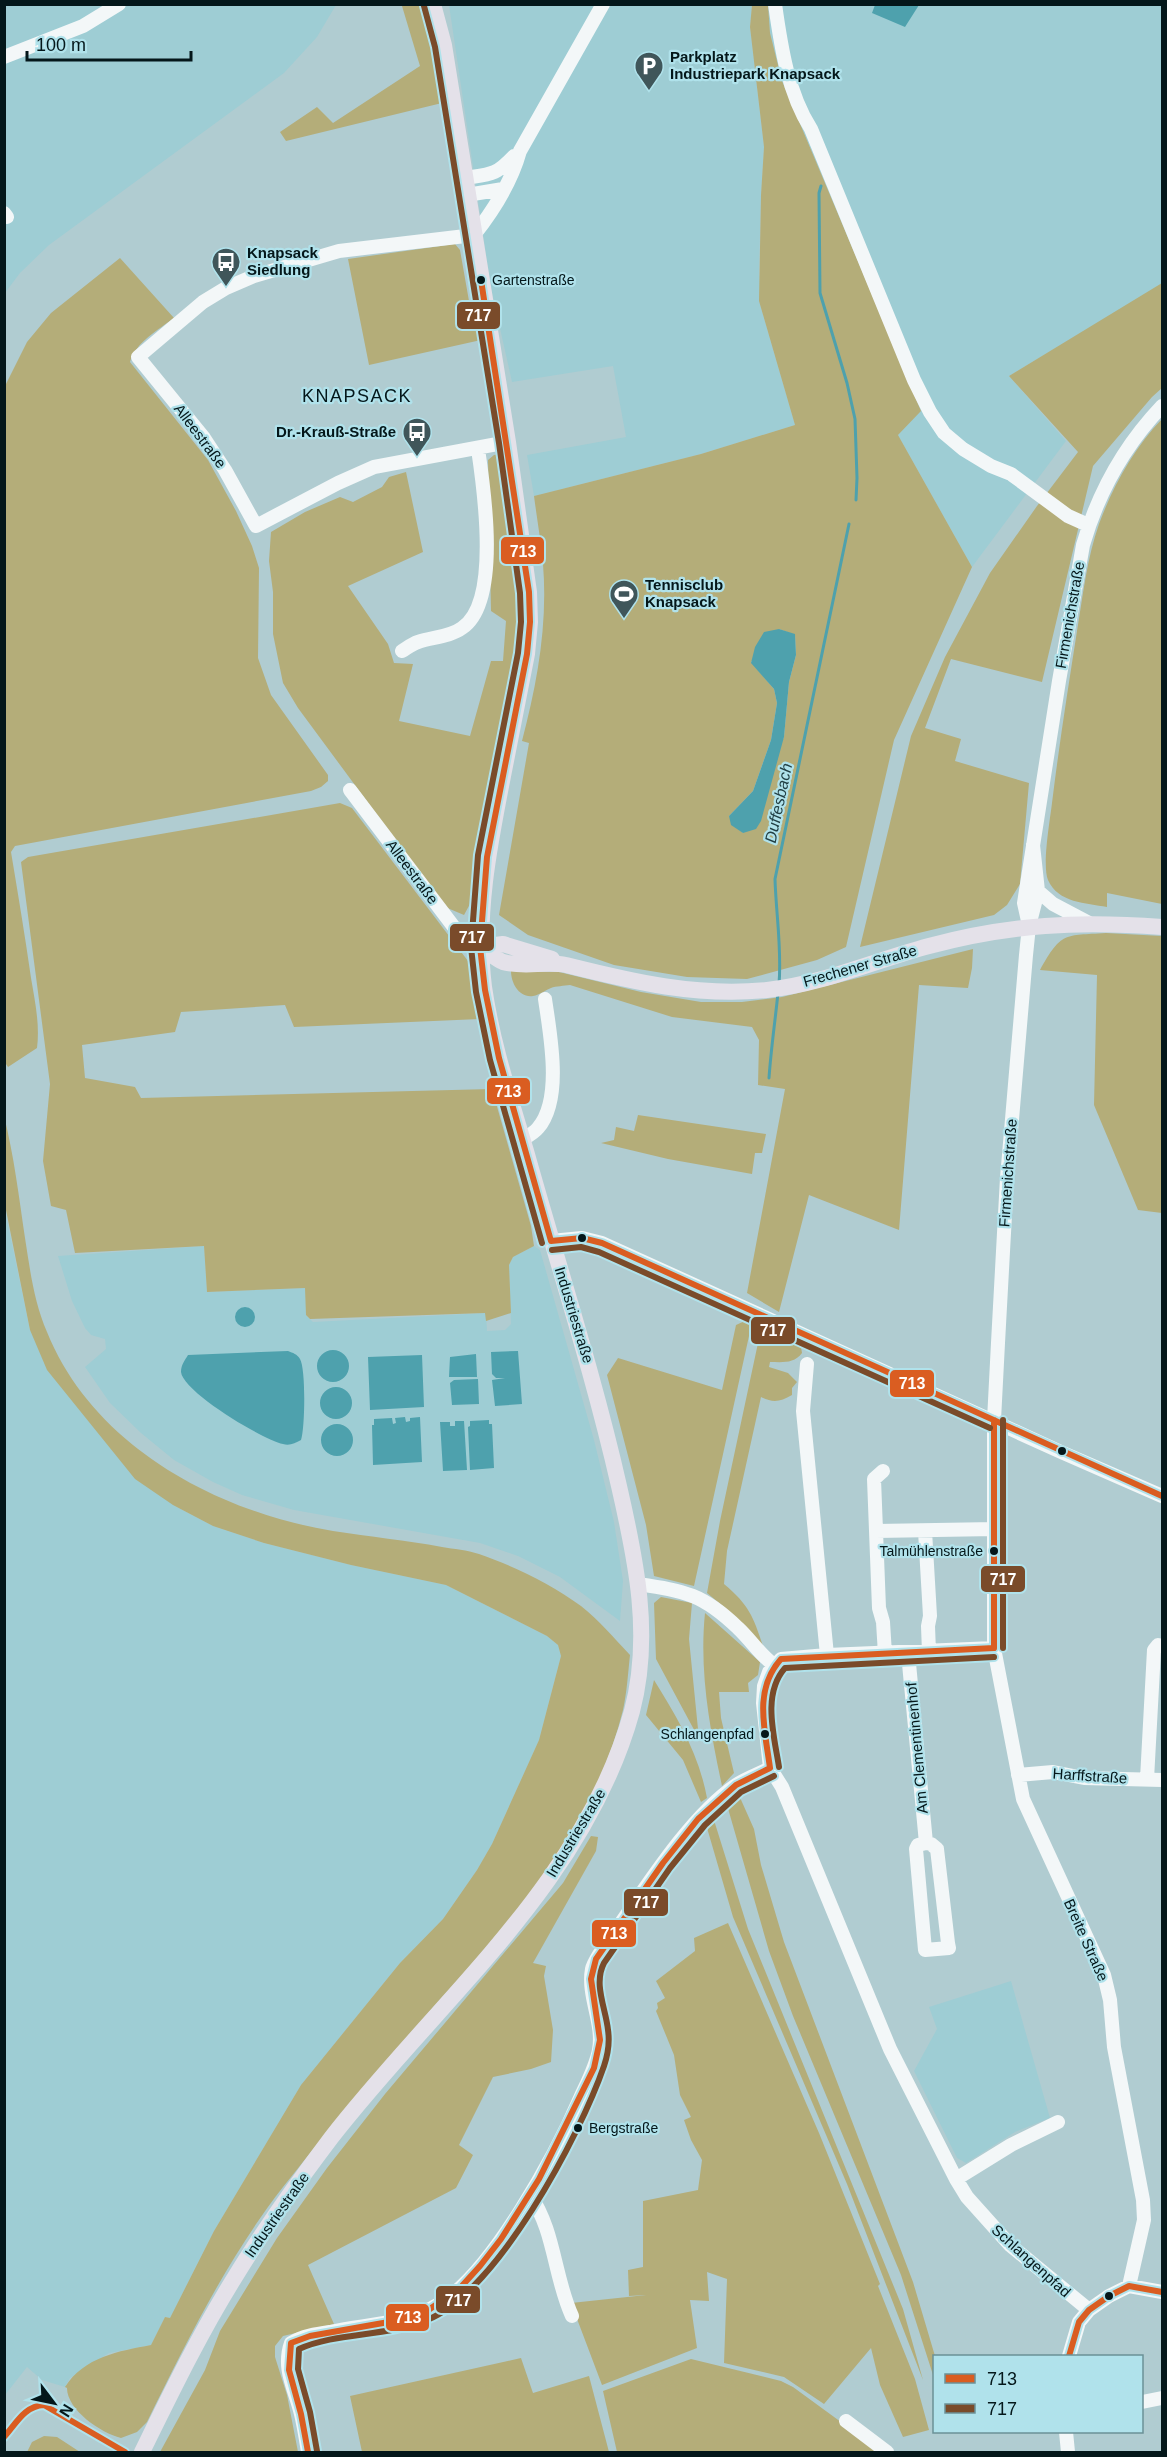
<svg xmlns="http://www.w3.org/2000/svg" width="1167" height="2457" viewBox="0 0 1167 2457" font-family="Helvetica,sans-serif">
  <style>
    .built { fill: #9ecdd4 }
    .green { fill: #b4ad79; fill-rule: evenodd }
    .water { fill: #4ea1ad }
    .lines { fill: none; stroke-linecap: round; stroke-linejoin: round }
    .stream { stroke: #4ea1ad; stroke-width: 3 }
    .minor { stroke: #f3f7f8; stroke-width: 14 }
    .major { stroke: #e4e1e9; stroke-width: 16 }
    .bus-1-casing { stroke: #b0e2eb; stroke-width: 10 }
    .bus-2-casing { stroke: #b0e2eb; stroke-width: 10 }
    .bus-1 { stroke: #da5d21; stroke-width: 6 }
    .bus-2 { stroke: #7a4b2a; stroke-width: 6 }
    .bus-dot { fill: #04171a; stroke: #b0e2eb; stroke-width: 2 }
    .labels { text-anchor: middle; stroke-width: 4.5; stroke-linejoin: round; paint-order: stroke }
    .bus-label { font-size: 14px; fill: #04171a; stroke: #b0e2eb; text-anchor: start }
    .poi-label { font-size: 15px; font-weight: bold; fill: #04171a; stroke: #b0e2eb; text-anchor: start }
    .street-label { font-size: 15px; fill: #04171a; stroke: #b0e2eb }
    .water-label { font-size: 16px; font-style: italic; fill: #224045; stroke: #b0e2eb }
    .quarter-label { font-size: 18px; letter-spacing: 1.5px; fill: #04171a; stroke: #b0e2eb }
    .line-badge { stroke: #b0e2eb; stroke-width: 2 }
    .badge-label { font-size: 16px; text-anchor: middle; font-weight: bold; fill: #fff }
  </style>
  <rect width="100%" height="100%" fill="#b0ccd1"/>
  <path class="built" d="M5,5h331l-19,32 -33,36 -235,172 -29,28 -15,20z
    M449,5h303l-2,22 14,120 -3,48 -2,77 2,23 -2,6 36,124 -94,29 -167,42 -7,-41 99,-18 -13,-71 -101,16 -21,-94z
    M768,5h394v279l-153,92 57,65 -94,126 -74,-132 23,-25 -139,-329 -12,-48z
    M4,1205l26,125 143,175 40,21 51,17 87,22 95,20 101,51 11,9 3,11 -22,84 -47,104 -15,26 -34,49 -43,44 -99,122 -87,146 -44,87 -5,-1 -14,28 -42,8 -39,25 -5,9 -23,-7 -15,-13 -22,28z
    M204,1246l3,46 99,-4v27l7,7 173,-9 1,18 18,-1 6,-6 -2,-59 4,-8 21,-11 6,4 54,190 20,82 9,59 -3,40 -60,-44 -42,-21 -38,-13 -186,-33 -52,-15 -29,-13 -39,-22 -33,-27 -31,-30 -25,-36 21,-18 -1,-10 -14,-4 -6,-7 -13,-27 -14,-45z
    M1011,1981l39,137 -35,14 -49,31 -9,-5 -43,-87 23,-42 -8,-22z"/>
  <path class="green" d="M408,5h19l15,98 -156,38 -6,-9 37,-25 16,16 87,-57 -18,-60z
    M752,5h16l2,28 12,48 139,330 -23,24 74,132 -78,173 -48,207 -29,13 -70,19 -60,-2 -73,-12 -86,-30 -29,-20 30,-172 -7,-2c15,-57 26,-116 21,-177 -2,-22 -6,-45 -9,-68l167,-42 94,-29 -36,-124 2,-106 3,-48 -14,-120zM779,629l16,6 1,20 -7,27 -5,55 -41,96 -14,-17 24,-25 18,-51 6,-37 -3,-14 -23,-27z
    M455,244l5,6 9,51 12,39 -112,25 -21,-106z
    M120,258l54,60c-16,12 -38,24 -44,44l78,98 28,51 16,35 7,22 -1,90 13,37 57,80v6l-7,6 -10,4 -296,55 -4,6c7,42 14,84 20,126 4,23 9,47 6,70l-29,19 -4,-6v-673l23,-46 24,-29z
    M1162,283v105l-10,9 -59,69 -51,216 -91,-23 -26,69 36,11 -6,22 74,22 -9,101 -13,21 -13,10 -134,32 51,-211 34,-79 45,-84 47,-67 41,-54 -69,-76z
    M1162,419v485l-55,-11v14c-21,-4 -49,-4 -59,-27 -6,-14 2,-60 4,-77 7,-57 16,-115 25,-172 6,-36 10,-73 22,-107 14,-38 35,-76 63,-105z
    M500,454l22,135 -1,55 -51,260 -6,11 -19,-8 -147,-199 -15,-25 -10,-49v-42l-4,-31 2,-29 34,-20 35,-15 13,5 29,-15 7,-10 17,-5 17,80 -75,34 40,58 6,19 19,1 -14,57 71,15 21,-75h12l3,-40 -15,-10 -3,-151 6,-5z
    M340,803l12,5 116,153 12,58 -186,8 -9,-22 -104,7 -6,20 -93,13 3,33 50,9 6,11 351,-9 39,137 3,20 -21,11 -4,8 2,48 -25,8 -1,-8 -175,6 -4,-4 -1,-27 -98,4 -3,-46 -129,7 -9,-43 -15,-4 -8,-45 7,-77 -29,-222 7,-5z
    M1106,933l56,3v277l-24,-3 -44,-105 3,-130 -57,-5c22,-39 24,-34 66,-37z
    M973,949l-1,19 -4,20 -49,-3 -20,245 -90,-35 -30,117 -32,-19 38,-204 -27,-4 1,-45 -7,-13 -80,-10 -102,-32c-6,1 -14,1 -19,3 -6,2 -11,7 -18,8 -14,2 -22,-13 -22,-25l48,1 82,20 60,10h41l40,-5z
    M638,1115l128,19 -4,19h-7l-3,21 -84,-15 -67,-16 13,-3 2,-13 18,4z
    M4,1116c10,40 15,81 21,122 5,32 9,64 22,94 46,114 170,180 286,199 37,6 73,9 109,16 12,2 25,3 37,7 35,12 72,30 102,52 18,14 33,32 49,49 -2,18 -3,37 -7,55 -32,129 -122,220 -207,317 -46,52 -90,106 -133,160 -56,72 -96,154 -136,235l-10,10 -16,6c-20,-5 -54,-28 -54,-50l-2,-1c19,-30 54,-36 86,-42l14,-28 5,1 44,-87 87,-146 99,-122 43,-44 34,-49 15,-26 47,-104 22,-84 -3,-11 -11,-9 -101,-51 -95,-20 -87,-22 -51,-17 -40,-21 -38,-26 -88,-109 -17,-40 -25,-125z
    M747,1320l4,2 -2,14 -55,250 -40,-10 -8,-51 -39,-150 11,-17 104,32 14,-65z
    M761,1329c16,1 27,8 40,18l1,6c-8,11 -20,9 -32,9l-1,5 19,6 9,9 -5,6v7c-12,7 -19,8 -31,2l-34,154 -3,33c25,21 29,32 39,62l-33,-34 -23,-19 13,-72z
    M661,1597l31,6 -3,36 10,100 -43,-80 -2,-56z
    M705,1613l55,49 -2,13 -10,8 1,9h-30l2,26 13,55 -12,13c-12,-57 -23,-114 -17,-173z
    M654,1680c23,37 45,74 53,118l-6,4 -18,-42 -37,-45z
    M738,1793l16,36 7,36 23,77 129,340 22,74 -1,22 -33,-103 -108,-259 -24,-65 -42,-146z
    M713,1817l35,112 155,380 20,71 -76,-196 -114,-267 -28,-96z
    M591,1836l7,1 -2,14 -63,112 13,3 -2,10 9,54 -2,32 -20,7 -38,8 -34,68 14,10 -17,33 -148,77 26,59 -51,12 -8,10v11l12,38 11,57h-138l45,-82 15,-39 57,-93 50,-70 58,-74 178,-211z
    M728,1923l91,210 61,151 -2,2 37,93 14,51 -26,7 -23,-52 -9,-37 -47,56 -40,-27 -60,-14 3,-84 -20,-7 2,29 -19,-1 7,48 -95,37 -31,-82 75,-8 -17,1 -1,-26 15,-3v-66l55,-11 4,-30 -11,-20 -7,-20 7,-3 -11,-22 -6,-40 -18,-44 2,-3 -1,-5 8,-5 -9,-17 39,-30 -1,-13z
    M521,2358l12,35 56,-17 20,76h-247l-12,-56z
    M691,2359l90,22 12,6 89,65h-265l-14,-61z
    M44,2436l13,1 23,15h-53l5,-10z"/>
  <path class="water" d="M875,5v-1l44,1 -14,22 -33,-14z
    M779,629l16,5 1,21 -7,27 -5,55 -23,84 -5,8 -13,4 -12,-8 -2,-9 24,-25 18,-51 6,-37 -3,-14 -23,-26 4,-16 9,-15z
    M235 1317a10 10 0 1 1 20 0a10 10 0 1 1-20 0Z
    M317 1366a16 16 0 1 1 32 0a16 16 0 1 1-32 0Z
    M288,1351c5,2 9,3 12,8 6,10 5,69 1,81 -6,3 -11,6 -18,4 -20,-4 -100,-52 -102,-72 0,-7 4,-12 7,-17z
    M518,1351l4,53 -27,2 -3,-26 13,-2h-9l-4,-4 -1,-22z
    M476,1354l1,23h-28l1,-20z
    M422,1355l2,52 -54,3 -2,-53z
    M478,1379l1,25 -27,1 -2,-22 4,-3z
    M320 1403a16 16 0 1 1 32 0a16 16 0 1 1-32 0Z
    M405,1417l1,5 4,-1v-3l10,-1 2,45 -49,3 -1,-40h2v-6l18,-1 1,6 3,-1 -1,-5z
    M489,1420v4h3l2,44 -24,2 -2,-43 2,-1v-5z
    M455,1421h9l3,49 -24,1 -3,-49h10v4h5z
    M321 1440a16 16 0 1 1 32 0a16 16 0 1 1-32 0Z"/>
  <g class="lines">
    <path class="stream" d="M821,186l-2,7 1,100 27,90 8,36 2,59 -1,22
      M779,984c3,-35 -3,-70 -4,-105l74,-355
      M769,1078c2,-29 6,-56 9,-85"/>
    <path class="minor" d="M775,4c6,43 13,89 36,125l103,251 16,32 14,21 19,16 28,17 20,8 57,42 20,9
      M4,57l79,-31 36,-22
      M464,178c27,-4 31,-2 50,-22
      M467,195l36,-6
      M4,213l3,4
      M508,442l-134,25 -36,16 -82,43 -31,-56 -21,-32 -66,-81 65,-55 23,-14 28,-12 85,-25 135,-16c19,-24 38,-55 46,-84l83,-147
      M402,651c5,-3 10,-7 16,-9 14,-5 32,-5 44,-14 39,-26 22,-139 16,-179
      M350,790l113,149 17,8
      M1033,845l5,46 -9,35 -3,29 -19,223 -9,165 -4,77v228l29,151 81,176 6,25 4,47 29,153 1,20 -15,66
      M1038,891l15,13 36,19
      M1028,921l-4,-18 35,-222 24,-136c15,-52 42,-100 79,-139
      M523,1139c5,-3 11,-6 15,-11 25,-29 12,-94 7,-129
      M551,1241l31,-3 20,5 459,209 101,44
      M807,1364l-4,47 24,244
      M883,1471l-9,8 5,129 4,14 2,32
      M876,1531l119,-2
      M925,1531l5,85 -2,10 1,26
      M638,1584c47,7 65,10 100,44 13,12 22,27 36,37
      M994,1648l-167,7 -46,4 -12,13 -5,14 -1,17 7,65 12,19 108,262 66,130 11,18 43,48 79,65
      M908,1653l18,190
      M1018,1775l35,-3 31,6 78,2
      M1147,1779l7,-129 4,-5 4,1
      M926,1843l5,1 6,5 11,94 1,5 -24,2 -9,-101 2,-4z
      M956,2179l55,-34 47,-23
      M530,2195c25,36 24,82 42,121
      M1069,2356l10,-34 10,-12 20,-14 20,-10 33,6
      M1142,2402l20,-4
      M846,2421l41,31
      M1066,2432l2,20
      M308,2452c-2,-12 -4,-26 -7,-38 -6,-25 -19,-45 -10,-71 12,-7 25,-9 39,-11 36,-8 77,-8 109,-28 54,-32 117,-150 142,-208 7,-15 15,-30 18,-46 5,-27 -12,-54 -7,-81 1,-5 5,-11 8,-16 37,-51 85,-133 136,-168 10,-7 23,-11 34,-17"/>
    <path class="major" d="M480,947c7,4 16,12 23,15 20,6 43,-1 63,3 68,17 131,32 201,25 56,-6 109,-30 162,-44 82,-22 150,-25 233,-19
      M480,947l23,-3 49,15
      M142,2452c29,-59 58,-119 93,-175 29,-48 62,-94 96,-139 106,-137 253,-253 301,-427 20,-75 4,-151 -13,-225 -26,-114 -62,-224 -93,-335 -16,-54 -34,-108 -42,-164 -9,-73 6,-145 20,-216 8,-39 15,-78 23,-117l3,-32 -1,-30 -21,-150 -64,-397 -11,-41"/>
    <g class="bus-1-casing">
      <path id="bus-1" d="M481,280l48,312 1,30 -3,32 -40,203 -7,90 5,43 14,68 52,183 31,-3 20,5 560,253
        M994,1420v228
        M770,1768c-5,-38 -17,-78 11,-109l213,-11
        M1069,2356l10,-34 10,-12 20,-14 20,-10 33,6
        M4,2437c12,-13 20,-31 40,-32l81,47
        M308,2452l-7,-38 -12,-44 2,-27 19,-7 90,-16 27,-9 33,-23 20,-22 21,-27 38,-60 55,-111 6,-28 -9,-61 5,-20 67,-96 35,-44 38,-34 34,-17"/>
    </g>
    <g class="bus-2-casing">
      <path id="bus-2" d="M424,6l11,41 64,396 21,150 1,29 -3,31 -40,202 -7,92 5,45 14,68 52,183
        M552,1250l29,-3 18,5 391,176
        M1003,1420v228
        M779,1767c-5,-32 -17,-73 6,-99l209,-11
        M317,2451l-7,-39 -12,-43 1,-20c38,-17 87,-12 128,-29 70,-28 153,-184 177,-254 4,-12 6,-23 4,-36 -2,-21 -15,-46 -4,-67l66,-95 35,-43 36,-33 33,-16"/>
    </g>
    <use href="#bus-1" class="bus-1"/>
    <use href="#bus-2" class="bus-2"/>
  </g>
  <defs>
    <g id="parking-pin" transform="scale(1.5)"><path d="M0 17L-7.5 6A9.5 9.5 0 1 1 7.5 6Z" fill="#40565a" stroke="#b0e2eb"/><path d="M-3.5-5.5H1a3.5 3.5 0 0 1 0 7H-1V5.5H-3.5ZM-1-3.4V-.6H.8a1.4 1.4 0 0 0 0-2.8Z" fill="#fff"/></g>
    <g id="bus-pin" transform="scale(1.5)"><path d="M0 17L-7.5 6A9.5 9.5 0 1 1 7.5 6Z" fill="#40565a" stroke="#b0e2eb"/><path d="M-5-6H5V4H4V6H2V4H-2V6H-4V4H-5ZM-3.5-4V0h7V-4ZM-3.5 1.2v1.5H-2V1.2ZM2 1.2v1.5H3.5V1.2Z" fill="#fff"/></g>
    <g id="stadium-pin" transform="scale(1.5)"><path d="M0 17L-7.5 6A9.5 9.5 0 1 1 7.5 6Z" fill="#40565a" stroke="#b0e2eb"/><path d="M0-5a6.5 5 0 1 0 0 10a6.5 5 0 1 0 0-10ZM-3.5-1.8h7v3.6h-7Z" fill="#fff"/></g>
  </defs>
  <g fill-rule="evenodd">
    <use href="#parking-pin" x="649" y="66"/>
    <use href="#bus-pin" x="226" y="262"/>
    <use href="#bus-pin" x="417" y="432"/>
    <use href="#stadium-pin" x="624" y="594"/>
  </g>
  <g class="bus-dot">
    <circle cx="481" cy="280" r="5"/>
    <circle cx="582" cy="1238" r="5"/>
    <circle cx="1062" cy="1451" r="5"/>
    <circle cx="994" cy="1551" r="5"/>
    <circle cx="765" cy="1734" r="5"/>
    <circle cx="578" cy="2128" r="5"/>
    <circle cx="1109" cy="2296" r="5"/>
  </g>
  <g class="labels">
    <g class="bus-label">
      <text x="492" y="285">Gartenstraße</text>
      <text x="983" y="1556" text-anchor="end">Talmühlenstraße</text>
      <text x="754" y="1739" text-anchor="end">Schlangenpfad</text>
      <text x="589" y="2133">Bergstraße</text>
    </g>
    <g class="poi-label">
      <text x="670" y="62">Parkplatz<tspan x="670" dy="17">Industriepark Knapsack</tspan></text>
      <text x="247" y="258">Knapsack<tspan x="247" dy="17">Siedlung</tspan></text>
      <text x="396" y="437" text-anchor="end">Dr.-Krauß-Straße</text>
      <text x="645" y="590">Tennisclub<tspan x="645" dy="17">Knapsack</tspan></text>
    </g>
    <g class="street-label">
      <text transform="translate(200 436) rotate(53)" y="5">Alleestraße</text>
      <text transform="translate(1070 615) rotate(-80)" y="5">Firmenichstraße</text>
      <text transform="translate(412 872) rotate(53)" y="5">Alleestraße</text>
      <text transform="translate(860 966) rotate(-16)" y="5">Frechener Straße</text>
      <text transform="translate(1008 1173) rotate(-86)" y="5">Firmenichstraße</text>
      <text transform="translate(574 1315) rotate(73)" y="5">Industriestraße</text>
      <text transform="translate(917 1748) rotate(-95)" y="5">Am Clementinenhof</text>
      <text transform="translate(1090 1776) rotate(4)" y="5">Harffstraße</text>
      <text transform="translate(576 1833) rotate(-59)" y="5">Industriestraße</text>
      <text transform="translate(1086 1940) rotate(66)" y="5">Breite Straße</text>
      <text transform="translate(277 2215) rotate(-55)" y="5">Industriestraße</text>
      <text transform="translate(1031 2261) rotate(42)" y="5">Schlangenpfad</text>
    </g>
    <g class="water-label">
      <text transform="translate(778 803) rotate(-78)" y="6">Duffesbach</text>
    </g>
    <g class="quarter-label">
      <text x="357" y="402">KNAPSACK</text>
    </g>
  </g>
  <g class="line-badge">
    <rect x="456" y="301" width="45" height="29" rx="6" fill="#7a4b2a"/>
    <rect x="500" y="536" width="45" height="29" rx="6" fill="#da5d21"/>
    <rect x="449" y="923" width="46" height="29" rx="6" fill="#7a4b2a"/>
    <rect x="486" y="1077" width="45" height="28" rx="6" fill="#da5d21"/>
    <rect x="750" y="1316" width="46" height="29" rx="6" fill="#7a4b2a"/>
    <rect x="889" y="1369" width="46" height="29" rx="6" fill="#da5d21"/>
    <rect x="980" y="1565" width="46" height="28" rx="6" fill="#7a4b2a"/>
    <rect x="623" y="1888" width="46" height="29" rx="6" fill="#7a4b2a"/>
    <rect x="591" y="1919" width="46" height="29" rx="6" fill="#da5d21"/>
    <rect x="435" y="2285" width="46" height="29" rx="6" fill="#7a4b2a"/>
    <rect x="385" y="2303" width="45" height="29" rx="6" fill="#da5d21"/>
  </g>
  <g class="badge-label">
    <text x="478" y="321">717</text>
    <text x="523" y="557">713</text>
    <text x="472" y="943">717</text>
    <text x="508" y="1097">713</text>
    <text x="773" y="1336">717</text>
    <text x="912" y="1389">713</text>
    <text x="1003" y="1585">717</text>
    <text x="646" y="1908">717</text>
    <text x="614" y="1939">713</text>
    <text x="458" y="2306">717</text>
    <text x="408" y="2323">713</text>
  </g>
  <rect width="1167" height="2457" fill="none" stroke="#04171a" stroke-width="12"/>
  <rect x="933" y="2355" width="210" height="78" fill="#b0e2eb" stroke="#6b9197" stroke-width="1.5"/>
  <rect x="945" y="2374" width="30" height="9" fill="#da5d21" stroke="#6b9197" stroke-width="1.5"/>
  <text x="987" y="2385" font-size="18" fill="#04171a">713</text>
  <rect x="945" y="2404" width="30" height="9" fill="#7a4b2a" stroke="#6b9197" stroke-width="1.5"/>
  <text x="987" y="2415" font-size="18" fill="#04171a">717</text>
  <g transform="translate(54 2403) rotate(122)" stroke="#b0e2eb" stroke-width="4.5" paint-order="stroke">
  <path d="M0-4.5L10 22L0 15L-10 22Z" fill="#04171a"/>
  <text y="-9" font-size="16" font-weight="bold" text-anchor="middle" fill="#04171a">N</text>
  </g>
  <path d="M27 51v9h164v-9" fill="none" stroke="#04171a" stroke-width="3"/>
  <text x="36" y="51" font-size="18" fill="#04171a" stroke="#b0e2eb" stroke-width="4.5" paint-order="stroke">100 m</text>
</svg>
